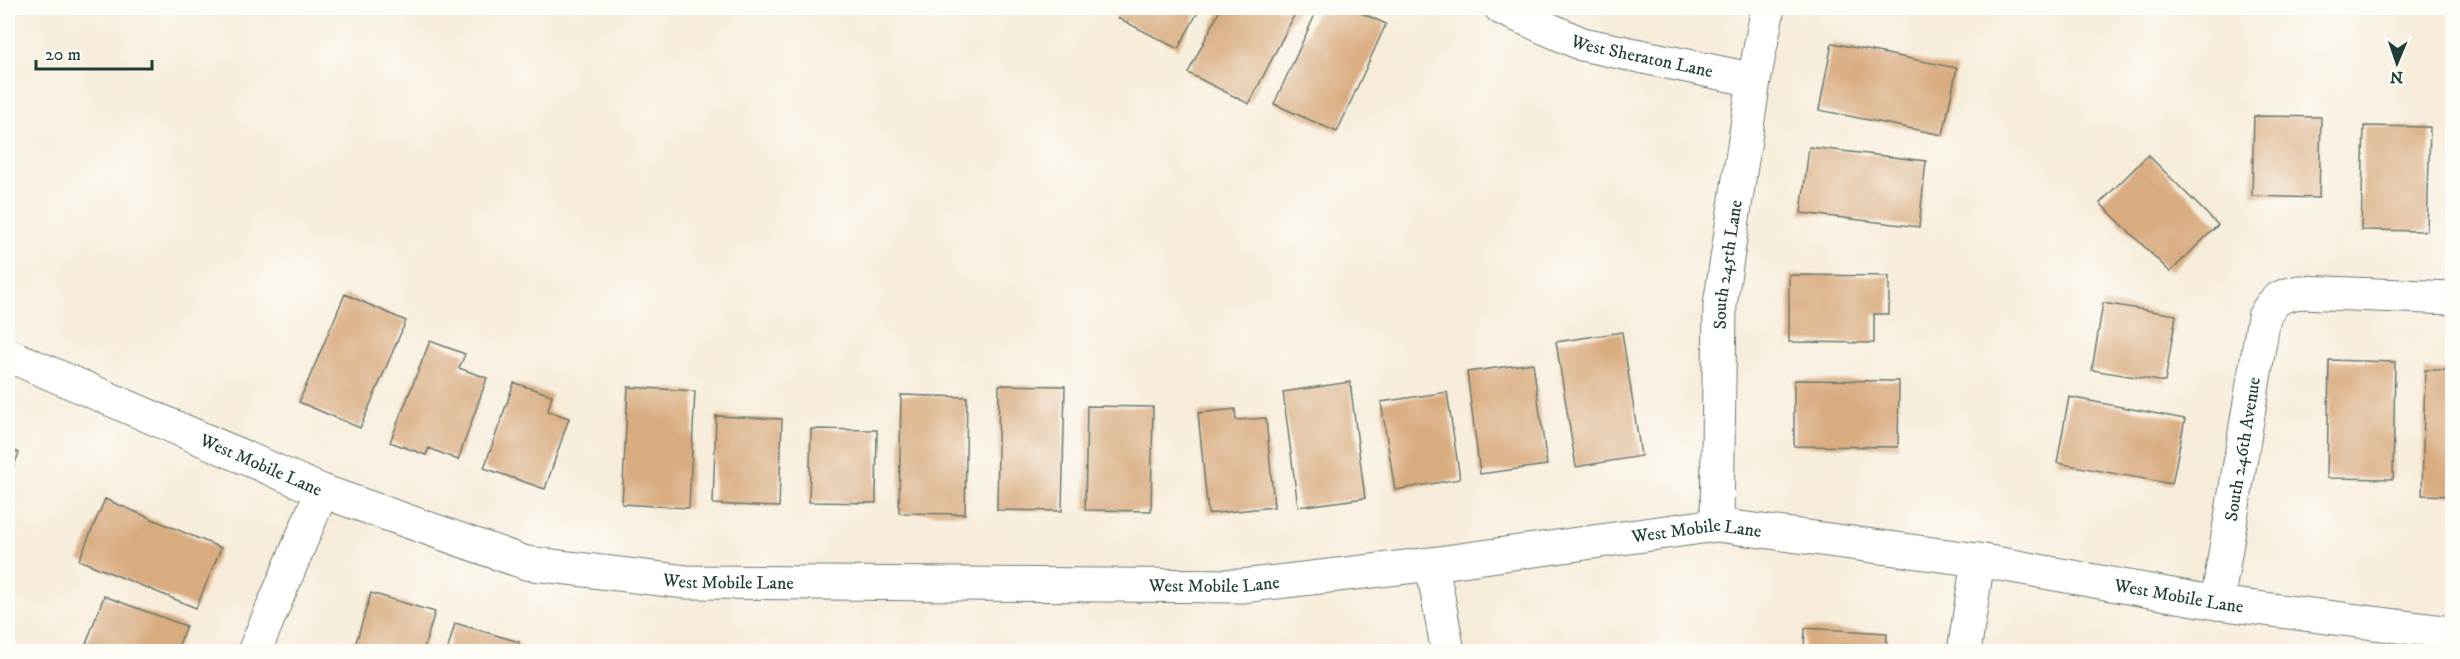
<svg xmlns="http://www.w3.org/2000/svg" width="2460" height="659" viewBox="0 0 2460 659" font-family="'IM FELL DW Pica',serif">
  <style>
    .building { fill: #d9ac80 }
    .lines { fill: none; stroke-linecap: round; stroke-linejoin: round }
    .minor-casing { stroke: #6b7a6e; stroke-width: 35 }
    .minor { stroke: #fff; stroke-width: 33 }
    .labels { text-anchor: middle; stroke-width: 4.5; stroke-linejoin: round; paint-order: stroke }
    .street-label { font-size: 18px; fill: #1f3d34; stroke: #fdfcf7 }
  </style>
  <rect width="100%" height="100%" fill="#fdfcf7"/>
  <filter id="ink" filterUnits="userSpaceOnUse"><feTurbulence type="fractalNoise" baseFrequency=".0167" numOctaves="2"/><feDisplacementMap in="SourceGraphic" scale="12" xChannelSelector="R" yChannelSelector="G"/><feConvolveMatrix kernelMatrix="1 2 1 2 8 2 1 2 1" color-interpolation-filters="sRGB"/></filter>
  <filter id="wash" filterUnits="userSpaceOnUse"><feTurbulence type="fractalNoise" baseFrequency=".008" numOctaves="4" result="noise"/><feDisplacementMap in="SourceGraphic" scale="24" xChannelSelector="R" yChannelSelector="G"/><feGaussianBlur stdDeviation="1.35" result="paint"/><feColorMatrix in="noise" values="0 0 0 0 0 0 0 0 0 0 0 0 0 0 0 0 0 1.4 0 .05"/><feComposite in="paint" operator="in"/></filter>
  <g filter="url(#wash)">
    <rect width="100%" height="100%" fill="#f7ecda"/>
    <g id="blocks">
      <path class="building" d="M1123,8h77l-22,41 -60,-31z
        M1221,8h77l-49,96 -61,-31z
        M1318,8h32l36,16 -49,108 -63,-28z
        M1832,43l125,25 -14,67 -124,-25z
        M2254,116l67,1 -2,81 -67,-2z
        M2364,126l66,1 -3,104 -66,-1z
        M1809,147l117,14 -7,66 -118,-14z
        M2148,155l70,70 -48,47 -70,-69z
        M1789,275l100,1v38h-15v29l-85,-1z
        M345,294l61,27 -46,107 -61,-26z
        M2103,303l73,12 -11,67 -73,-12z
        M1622,332l19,124 -65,11 -20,-125z
        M430,341l35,13 -6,14 28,10 -29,82 -29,-12 -3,7 -36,-13z
        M2329,360l66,2 -2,117 -66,-1z
        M1533,363l14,102 -67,9 -13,-102z
        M2425,370h27v126l-30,-1z
        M1794,380l105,1 -1,66 -104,-1z
        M1350,382l15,116 -67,9 -15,-115z
        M514,383l38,12 -4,16 21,7 -24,71 -61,-21z
        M999,385l66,1 -3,125 -65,-1z
        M628,387l67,4 -6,117 -67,-4z
        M1447,392l13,87 -65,11 -14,-88z
        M901,395l66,2 -2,117 -66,-1z
        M2069,397l116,22 -13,65 -115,-21z
        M1087,406l66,1 -2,104 -66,-1z
        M1235,409l1,11 30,-2 8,89 -66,7 -10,-101z
        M716,416l66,3 -3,88 -66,-3z
        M811,429l66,1 -1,73 -67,-1z
        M8,448l11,5 -11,28z
        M105,499l116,49 -25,60 -117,-48z
        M371,593l64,19 -12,40h-70z
        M104,596l82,30 -10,26h-93z
        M455,623l64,19 -3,10h-69z
        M1805,628l82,5 -1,19h-82z"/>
    </g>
  </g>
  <g filter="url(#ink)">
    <use href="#blocks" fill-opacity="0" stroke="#6b7a6e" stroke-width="1.5"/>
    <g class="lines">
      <g class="minor-casing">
        <g id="minor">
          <path id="s1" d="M1501,8l81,36 172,36"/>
          <path id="s2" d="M8,355l314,136 204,72 160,19 556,4 190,-22 285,-39 261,35 239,43 235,30"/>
          <path id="s3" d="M1717,525l3,-220 34,-225 14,-72"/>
          <path d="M1432,564l16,88"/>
          <path id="s4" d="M2217,603l47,-286c9,-18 18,-23 38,-25l150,6"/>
          <path d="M254,652l68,-161"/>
          <path d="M1964,652l14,-92"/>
        </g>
      </g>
      <use href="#minor" class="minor"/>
    </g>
  </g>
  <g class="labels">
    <g class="street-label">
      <text dy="6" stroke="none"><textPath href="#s1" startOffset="150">West Sheraton Lane</textPath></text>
      <text dy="6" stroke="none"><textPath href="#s3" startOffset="261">South 245th Lane</textPath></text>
      <text dy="6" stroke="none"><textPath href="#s4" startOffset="156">South 246th Avenue</textPath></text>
      <text dy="6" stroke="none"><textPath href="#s2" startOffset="276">West Mobile Lane</textPath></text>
      <text dy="6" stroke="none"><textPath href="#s2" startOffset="1734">West Mobile Lane</textPath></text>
      <text dy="6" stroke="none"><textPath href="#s2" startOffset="762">West Mobile Lane</textPath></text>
      <text dy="6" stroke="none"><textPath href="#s2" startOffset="1248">West Mobile Lane</textPath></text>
      <text dy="6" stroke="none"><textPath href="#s2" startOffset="2222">West Mobile Lane</textPath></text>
    </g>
  </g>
  <rect width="2460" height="659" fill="none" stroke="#fdfcf7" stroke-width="30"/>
  <g transform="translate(2397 63) rotate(182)" stroke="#fdfcf7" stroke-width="4.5" paint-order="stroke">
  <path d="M0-4.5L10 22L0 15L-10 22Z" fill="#1f3d34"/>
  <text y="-9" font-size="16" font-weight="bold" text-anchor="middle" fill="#1f3d34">N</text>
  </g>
  <path d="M36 60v9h116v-9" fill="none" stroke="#1f3d34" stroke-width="3"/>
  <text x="45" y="60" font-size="18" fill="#1f3d34" stroke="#fdfcf7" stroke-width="4.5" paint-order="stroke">20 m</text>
</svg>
